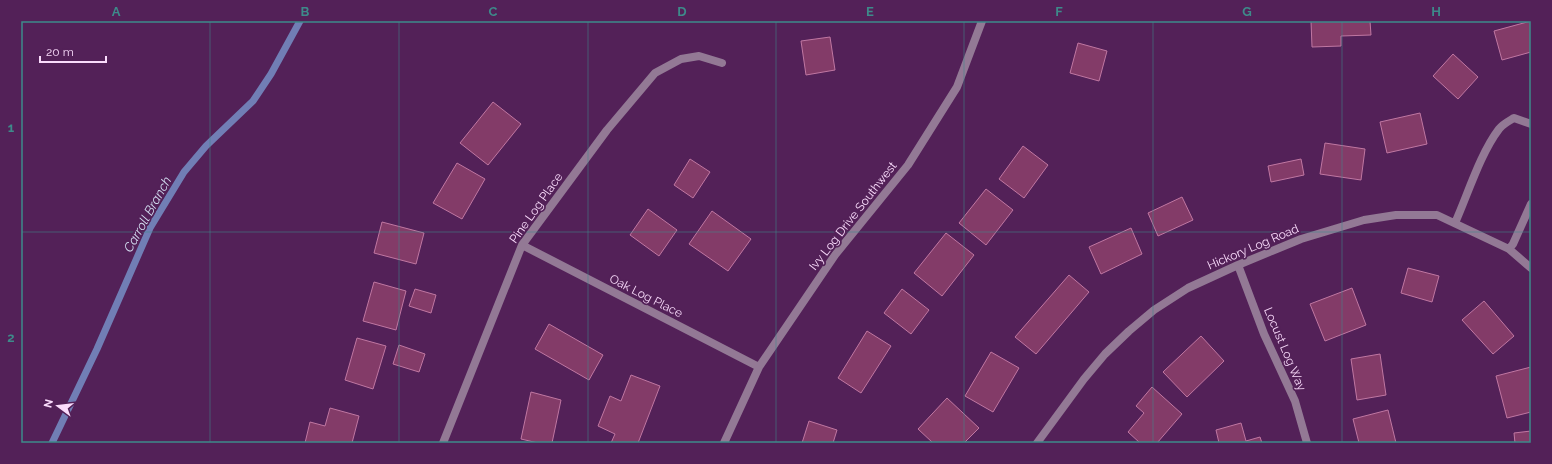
<svg xmlns="http://www.w3.org/2000/svg" width="1552" height="464" viewBox="0 0 1552 464" font-family="Raleway,sans-serif">
  <style>
    .lines { fill: none; stroke-linecap: round; stroke-linejoin: round }
    .stream { stroke: #717eb5; stroke-width: 7 }
    .building { fill: #833b68; stroke: #c077a2 }
    .street { stroke: #937995; stroke-width: 8 }
    .grid { fill: none; stroke: #3e8a8a; stroke-width: 1; stroke-opacity: 0.55 }
    .labels { text-anchor: middle; stroke-width: 3.5; stroke-linejoin: round; paint-order: stroke }
    .street-label { font-size: 12px; fill: #fadcfc; stroke: #532158 }
    .water-label { font-size: 13px; font-style: italic; fill: #d2dcf0; stroke: #532158 }
    .neatline { fill: none; stroke: #3e8a8a; stroke-width: 1.5 }
    .grid-label { font-size: 13px; text-anchor: middle; font-weight: bold; fill: #3e8a8a }
  </style>
  <rect width="100%" height="100%" fill="#532158"/>
  <g class="lines">
    <path class="stream" d="M52,443l45,-94 53,-121 34,-56 22,-26 47,-45 18,-27 29,-53"/>
  </g>
  <path class="building" d="M1311,21h59l1,14 -30,1v10l-29,1z
    M1531,21v31l-29,8 -8,-29z
    M830,37l5,33 -29,5 -5,-34z
    M1078,43l29,8 -8,30 -29,-8z
    M1453,54l25,23 -20,22 -25,-23z
    M493,102l28,22 -33,41 -28,-22z
    M1420,113l7,31 -40,9 -7,-31z
    M1325,143l40,6 -4,31 -41,-6z
    M1023,146l25,19 -24,33 -25,-19z
    M690,159l20,13 -17,26 -19,-13z
    M1301,159l3,16 -33,7 -3,-16z
    M457,163l28,16 -23,40 -29,-16z
    M986,189l27,21 -27,35 -27,-22z
    M1182,197l11,23 -35,16 -10,-23z
    M648,209l29,21 -18,26 -29,-21z
    M712,211l39,28 -23,32 -39,-27z
    M382,222l42,11 -8,31 -42,-11z
    M1131,228l11,26 -41,20 -12,-27z
    M946,233l28,22 -32,41 -28,-23z
    M1408,268l31,8 -7,26 -31,-9z
    M1069,275l20,17 -53,62 -21,-17z
    M374,282l32,9 -10,39 -33,-9z
    M1352,288l14,37 -41,16 -15,-37z
    M415,289l21,6 -5,18 -22,-7z
    M902,289l27,21 -18,24 -27,-21z
    M1484,301l30,35 -21,18 -31,-34z
    M549,324l54,31 -14,25 -54,-31z
    M867,331l24,15 -30,47 -23,-15z
    M1201,336l23,25 -37,36 -24,-25z
    M357,338l29,8 -13,43 -28,-9z
    M399,345l26,9 -6,18 -26,-8z
    M991,352l28,16 -26,44 -28,-16z
    M1380,354l6,41 -29,5 -6,-41z
    M1531,367v45l-24,6 -11,-42z
    M631,375l29,11 -22,57h-27l4,-9 -17,-8 12,-30 11,5z
    M1152,387l30,27 -25,29h-17l-12,-11 16,-19 -8,-7z
    M531,392l30,8 -9,43h-14l-17,-4z
    M947,398l32,30 -15,15h-31l-15,-14z
    M330,408l29,8 -7,27h-47l5,-21 15,4z
    M1388,410l8,33h-37l-6,-24z
    M809,421l28,9 -4,13h-31z
    M1241,423l5,18 14,-4 2,6h-43l-3,-13z
    M1531,431v12h-16l-1,-10z"/>
  <g class="lines">
    <path class="street" d="M1455,223c13,-29 25,-69 44,-94 4,-5 10,-8 15,-11l17,6
      M522,245l237,122
      M1509,249l4,-5 18,-40
      M1238,265l26,69 31,67 12,42
      M443,443l79,-198 85,-115 48,-57 26,-14 18,-3 23,7
      M724,443l35,-76 76,-112 73,-90 49,-78 25,-66
      M1037,443l47,-64 21,-25 24,-23 25,-21 34,-22 50,-23 63,-26 63,-19 32,-5h41l72,34 22,19"/>
  </g>
  <path class="grid" d="M210,21v422M399,21v422M588,21v422M776,21v422M964,21v422M1153,21v422M1342,21v422M21,232h1510"/>
  <g class="labels">
    <g class="street-label">
      <text transform="translate(536 208) rotate(-55)" y="4">Pine Log Place</text>
      <text transform="translate(853 216) rotate(-52)" y="4">Ivy Log Drive Southwest</text>
      <text transform="translate(1253 247) rotate(-23)" y="4">Hickory Log Road</text>
      <text transform="translate(646 296) rotate(27)" y="4">Oak Log Place</text>
      <text transform="translate(1285 349) rotate(67)" y="4">Locust Log Way</text>
    </g>
    <g class="water-label">
      <text transform="translate(147 214) rotate(-61)" y="5">Carroll Branch</text>
    </g>
  </g>
  <rect width="1552" height="464" fill="none" stroke="#532158" stroke-width="44"/>
  <g transform="translate(58 406) rotate(285)" stroke="#532158" stroke-width="3" paint-order="stroke">
  <path d="M0-3L7 15L0 10L-7 15Z" fill="#fadcfc"/>
  <text y="-6" font-size="11" font-weight="bold" text-anchor="middle" fill="#fadcfc">N</text>
  </g>
  <path d="M40 56v6h66v-6" fill="none" stroke="#fadcfc" stroke-width="2"/>
  <text x="46" y="56" font-size="12" fill="#fadcfc" stroke="#532158" stroke-width="3" paint-order="stroke">20 m</text>
  <rect x="22" y="22" width="1508" height="420" class="neatline"/>
  <g class="grid-label">
    <text x="116" y="16">A</text>
    <text x="305" y="16">B</text>
    <text x="493" y="16">C</text>
    <text x="682" y="16">D</text>
    <text x="870" y="16">E</text>
    <text x="1059" y="16">F</text>
    <text x="1247" y="16">G</text>
    <text x="1436" y="16">H</text>
    <text x="11" y="132">1</text>
    <text x="11" y="342">2</text>
  </g>
</svg>
